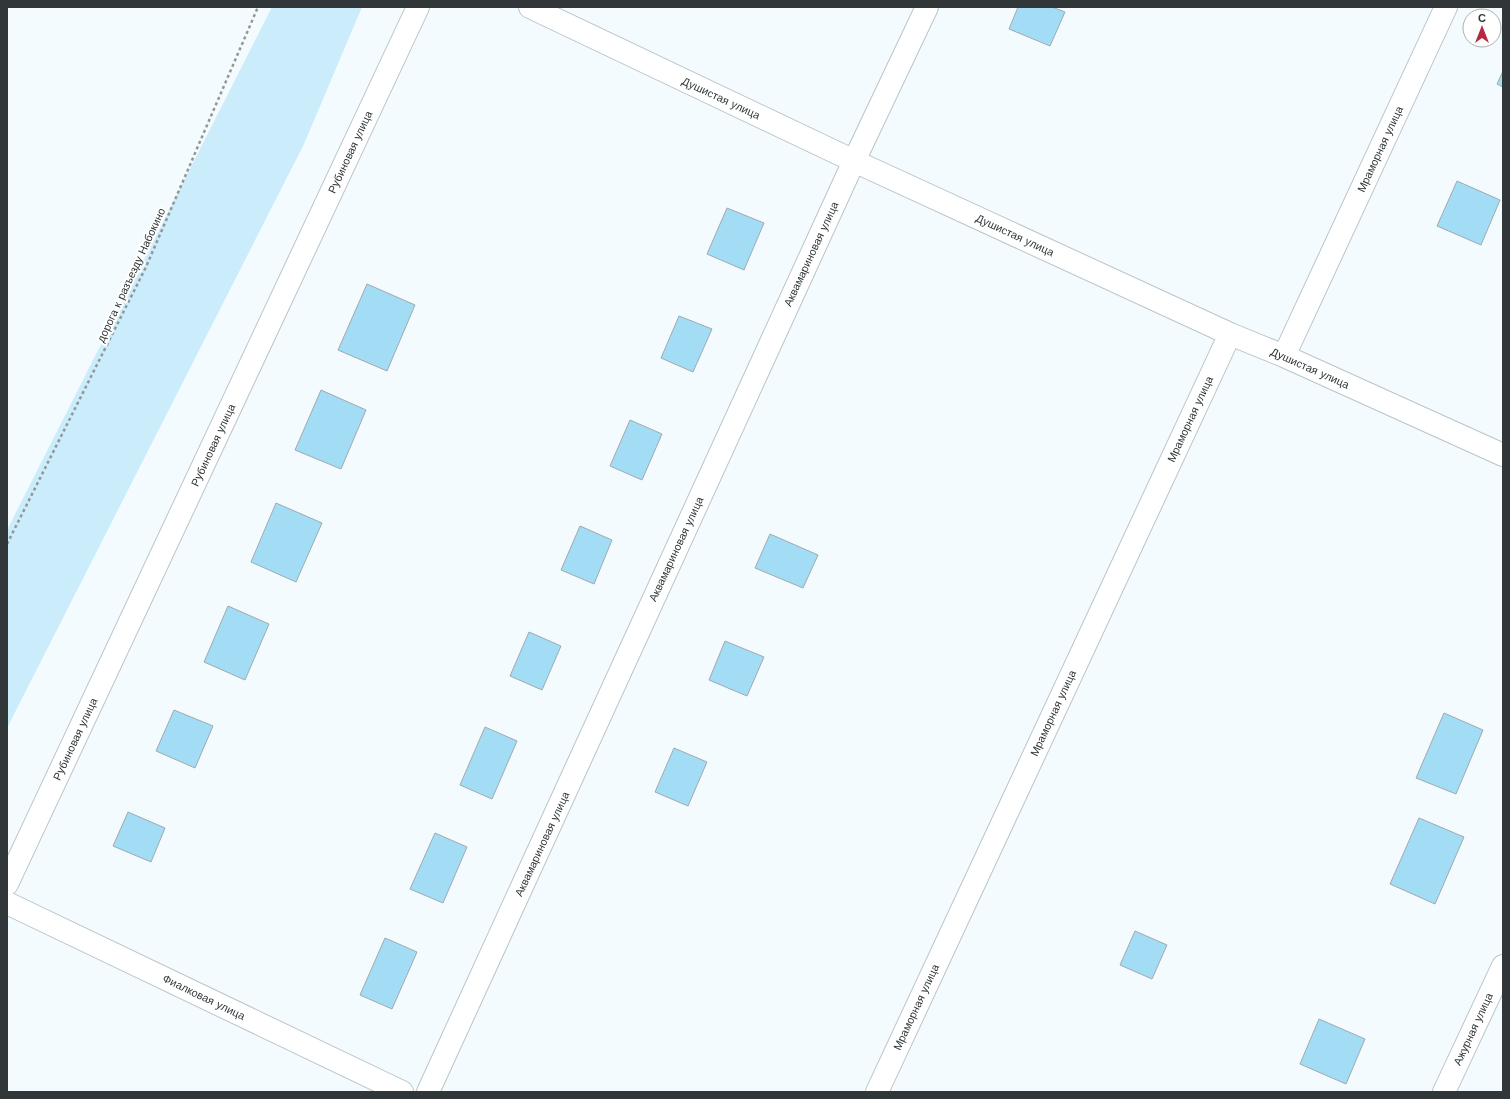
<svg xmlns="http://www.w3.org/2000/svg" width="1510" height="1099" viewBox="0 0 1510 1099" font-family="'Work Sans',sans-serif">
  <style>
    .green { fill: #caecfb }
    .building { fill: #a2dcf5; stroke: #9faaaf }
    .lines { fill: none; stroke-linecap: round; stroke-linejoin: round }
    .street-casing { stroke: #b9c5ca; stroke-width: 24 }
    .path { stroke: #919799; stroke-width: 2.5; stroke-dasharray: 3 3; stroke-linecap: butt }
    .street { stroke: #fff; stroke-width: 22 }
    .labels { text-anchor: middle; stroke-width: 4; stroke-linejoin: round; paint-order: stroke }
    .street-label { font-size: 11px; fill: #313638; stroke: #fff }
  </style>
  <rect width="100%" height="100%" fill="#f4fbfe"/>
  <path class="green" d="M272,7h90l-58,137 -297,584v-198z"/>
  <path class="building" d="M1018,7h34l13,5 -15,34 -41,-17z
    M1503,71v16l-6,-3z
    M1457,181l43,19 -19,45 -44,-19z
    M727,208l37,15 -20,47 -37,-16z
    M367,284l48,21 -28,66 -49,-21z
    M679,316l33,13 -19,43 -32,-14z
    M321,390l45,20 -25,59 -46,-19z
    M630,420l32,14 -20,46 -32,-14z
    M276,503l46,20 -26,59 -45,-20z
    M580,526l32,14 -18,44 -33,-14z
    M770,534l48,21 -15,33 -48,-20z
    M228,606l41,18 -24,56 -41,-18z
    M529,632l32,14 -19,44 -32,-14z
    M725,641l39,16 -17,39 -38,-16z
    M174,710l39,16 -18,42 -39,-17z
    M1444,713l39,17 -27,64 -40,-16z
    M485,727l32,14 -25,58 -32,-14z
    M674,748l33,14 -19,44 -33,-14z
    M128,812l37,16 -14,34 -38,-16z
    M1419,818l45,19 -29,67 -45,-20z
    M435,833l32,14 -24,56 -33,-14z
    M1135,931l32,14 -15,34 -32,-14z
    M385,938l32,14 -25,57 -32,-14z
    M1319,1019l46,20 -19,45 -46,-20z"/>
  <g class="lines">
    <g class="street-casing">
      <path id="street" d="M530,7l324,154 376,173 54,22 219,99
        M1284,356l162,-349
        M7,884l411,-877
        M7,903l395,189
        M428,1092l426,-931 73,-154
        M877,1092l353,-758
        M1444,1092l59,-126"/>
    </g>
    <path class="path" d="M7,544l139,-277 112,-260"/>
    <use href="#street" class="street"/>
  </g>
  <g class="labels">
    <g class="street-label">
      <text transform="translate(721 98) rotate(25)" y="4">Душистая улица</text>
      <text transform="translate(1380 149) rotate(-65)" y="4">Мраморная улица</text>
      <text transform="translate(350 152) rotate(-65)" y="4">Рубиновая улица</text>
      <text transform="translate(1015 235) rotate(25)" y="4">Душистая улица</text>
      <text transform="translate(811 254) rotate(-65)" y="4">Аквамариновая улица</text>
      <text transform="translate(131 275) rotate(-65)" y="4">дорога к разъезду Набокино</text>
      <text transform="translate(1310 368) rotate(24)" y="4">Душистая улица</text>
      <text transform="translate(1190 419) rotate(-65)" y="4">Мраморная улица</text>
      <text transform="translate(213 445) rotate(-65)" y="4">Рубиновая улица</text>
      <text transform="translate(676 549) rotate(-65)" y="4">Аквамариновая улица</text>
      <text transform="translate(1053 713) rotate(-65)" y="4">Мраморная улица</text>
      <text transform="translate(75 739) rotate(-65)" y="4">Рубиновая улица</text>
      <text transform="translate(542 844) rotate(-65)" y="4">Аквамариновая улица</text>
      <text transform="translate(204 997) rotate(26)" y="4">Фиалковая улица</text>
      <text transform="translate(916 1007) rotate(-65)" y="4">Мраморная улица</text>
      <text transform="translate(1473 1029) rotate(-65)" y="4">Ажурная улица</text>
    </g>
  </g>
  <rect width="1510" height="1099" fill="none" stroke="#313638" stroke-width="16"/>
  <g transform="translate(1482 28)"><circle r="19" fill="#ffffff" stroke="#adafaf"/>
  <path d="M0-3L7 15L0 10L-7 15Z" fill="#b92843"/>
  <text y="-6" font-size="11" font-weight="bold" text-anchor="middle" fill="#313638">С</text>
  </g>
</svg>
